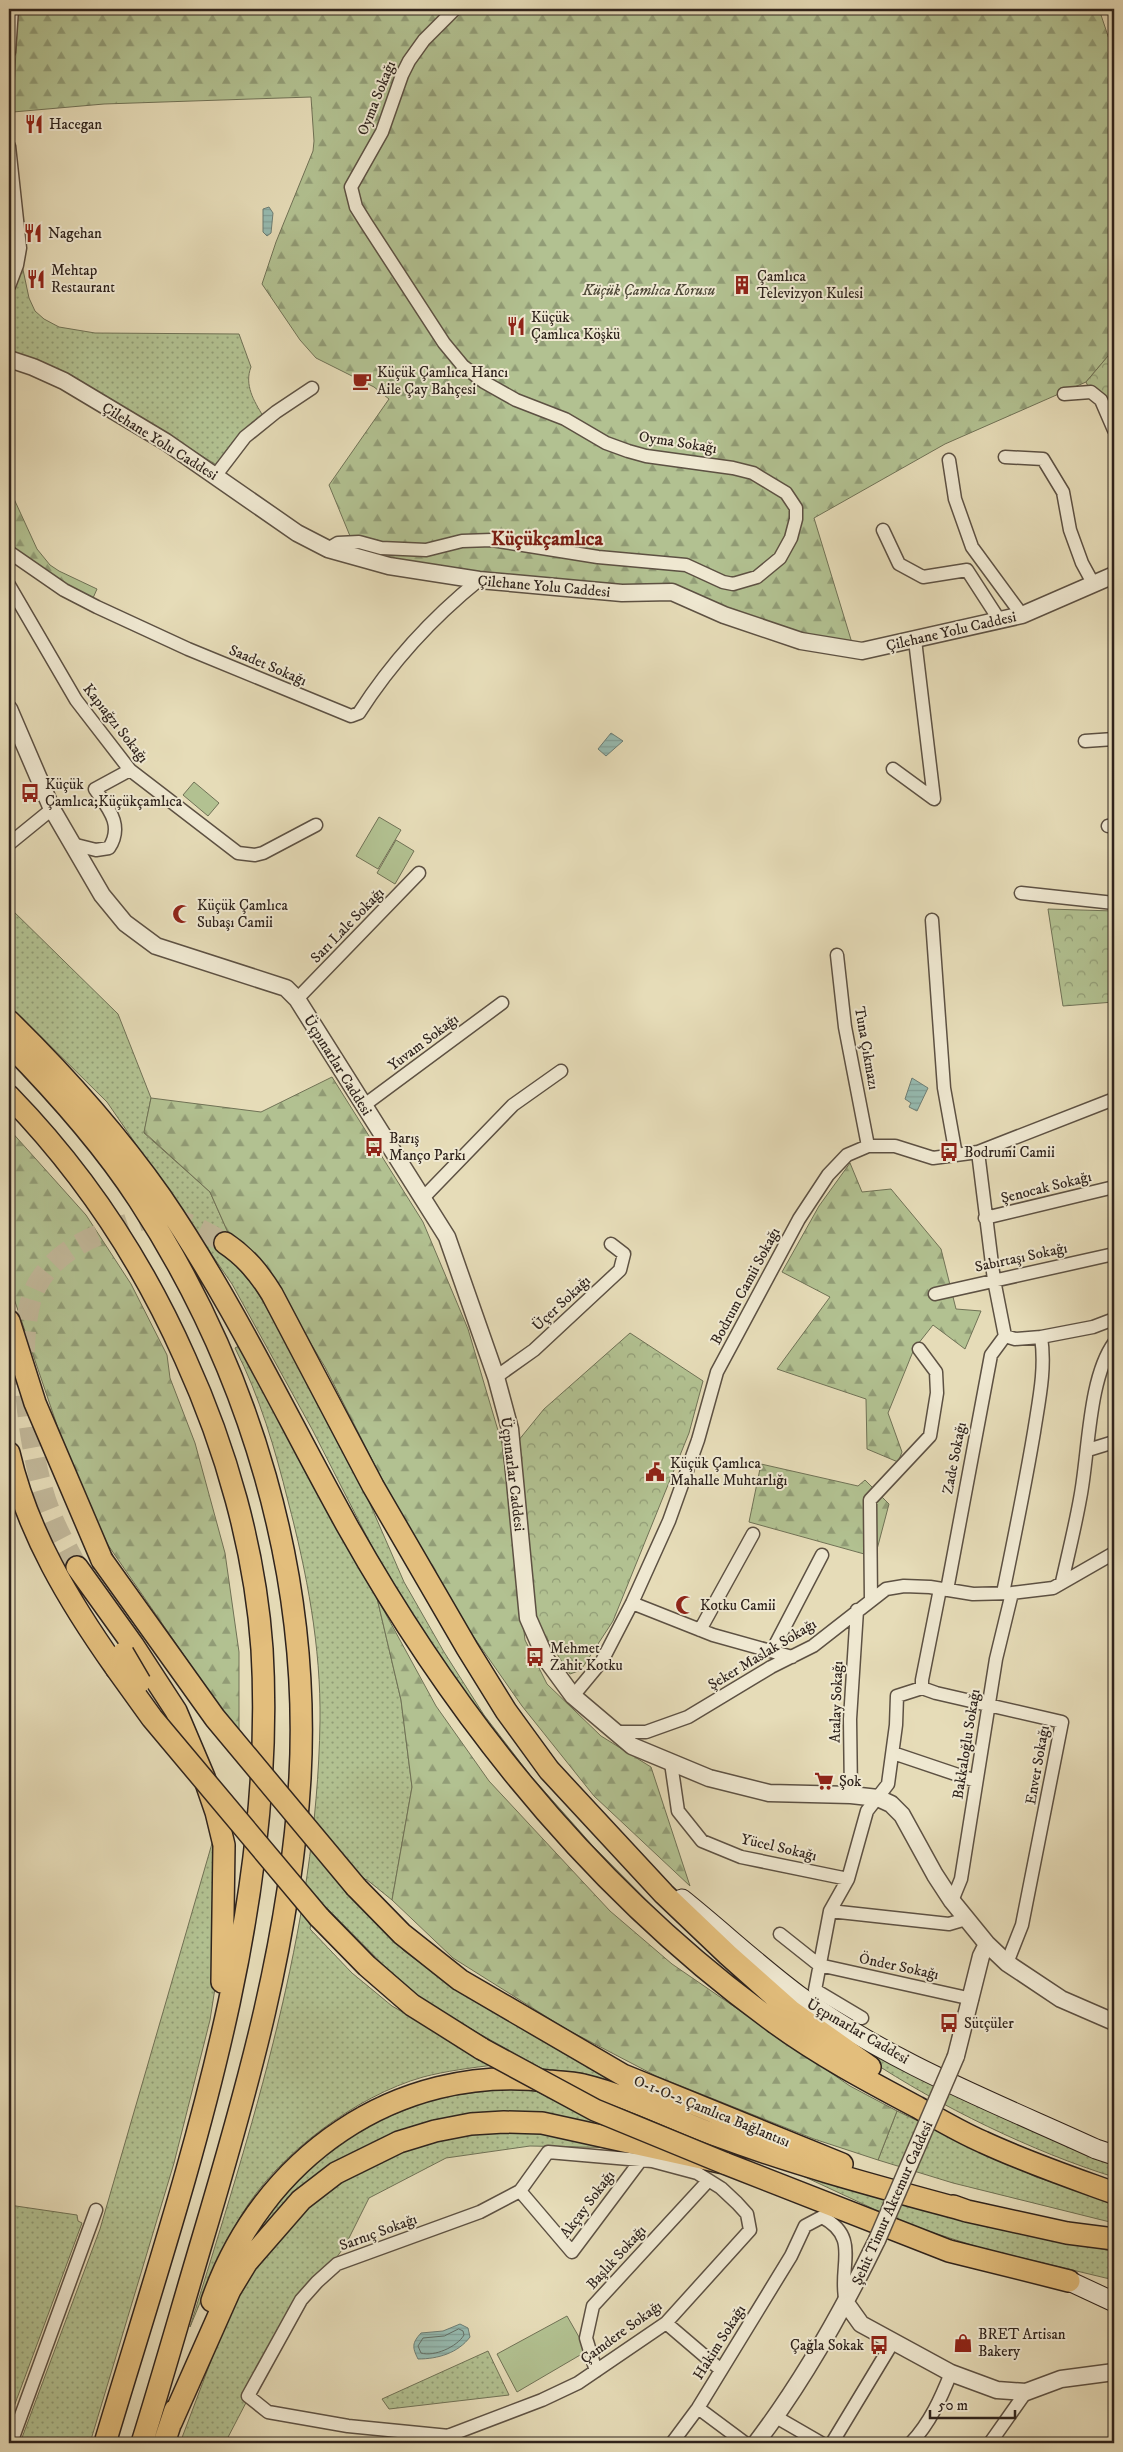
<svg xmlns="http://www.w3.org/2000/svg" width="1123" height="2452" viewBox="0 0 1123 2452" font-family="'IM FELL DW Pica',serif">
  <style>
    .grass { fill: url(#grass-dots); stroke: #707256 }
    .forest { fill: url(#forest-firs); stroke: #707256 }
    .park { fill: url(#park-crowns); stroke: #707256 }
    .pitch { fill: #b2c191; stroke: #707256 }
    .water { fill: url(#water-rules); stroke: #6d7e75 }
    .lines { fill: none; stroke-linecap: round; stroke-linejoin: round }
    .shore { stroke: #626f66; stroke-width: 1 }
    .trunk-tunnel { stroke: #c1b799; stroke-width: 21; stroke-dasharray: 21 11; stroke-linecap: butt }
    .minor-casing { stroke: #5d5143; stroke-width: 15 }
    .tertiary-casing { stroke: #5d5143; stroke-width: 19 }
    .secondary-casing { stroke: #2f231c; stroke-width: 21 }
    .trunk-casing { stroke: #2f231c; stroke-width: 24 }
    .minor { stroke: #efe8d1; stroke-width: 12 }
    .tertiary { stroke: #efe8d1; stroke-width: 16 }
    .secondary { stroke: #efe8d1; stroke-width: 19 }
    .trunk { stroke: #e3be7c; stroke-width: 21 }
    .tertiary-bridge-casing { stroke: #5d5143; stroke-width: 19; stroke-linecap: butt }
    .trunk-bridge-casing { stroke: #2f231c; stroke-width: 24; stroke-linecap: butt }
    .tertiary-bridge { stroke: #efe8d1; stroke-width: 16 }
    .trunk-bridge { stroke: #e3be7c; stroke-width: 21 }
    .labels { text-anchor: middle; stroke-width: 4; stroke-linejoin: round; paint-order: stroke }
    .street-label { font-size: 15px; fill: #2f231c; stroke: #efe8d1 }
    .poi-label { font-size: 15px; fill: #2f231c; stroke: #efe8d1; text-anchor: start }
    .park-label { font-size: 15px; font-style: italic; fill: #504a39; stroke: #efe8d1 }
    .district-label { font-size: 20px; font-weight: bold; fill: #7a1f14; stroke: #efe8d1 }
  </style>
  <defs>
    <pattern id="grass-dots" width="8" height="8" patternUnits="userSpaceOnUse" patternTransform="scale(1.25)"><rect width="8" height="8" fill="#b2c191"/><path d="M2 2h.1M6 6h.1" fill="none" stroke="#919c76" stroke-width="1.8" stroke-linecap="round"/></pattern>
    <pattern id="forest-firs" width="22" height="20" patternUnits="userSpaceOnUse" patternTransform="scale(1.25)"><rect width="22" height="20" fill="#b2c191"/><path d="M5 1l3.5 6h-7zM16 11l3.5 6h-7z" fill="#919c76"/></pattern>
    <pattern id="park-crowns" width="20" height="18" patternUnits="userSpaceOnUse" patternTransform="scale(1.25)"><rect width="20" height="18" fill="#b2c191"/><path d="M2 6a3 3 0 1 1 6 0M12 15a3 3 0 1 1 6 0" fill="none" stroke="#919c76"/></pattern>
    <pattern id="water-rules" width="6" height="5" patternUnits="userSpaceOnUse" patternTransform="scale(1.25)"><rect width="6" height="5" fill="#96bbb1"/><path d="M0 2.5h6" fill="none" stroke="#82a098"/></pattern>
  </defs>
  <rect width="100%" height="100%" fill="#e6dcb8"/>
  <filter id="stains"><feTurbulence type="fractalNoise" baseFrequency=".004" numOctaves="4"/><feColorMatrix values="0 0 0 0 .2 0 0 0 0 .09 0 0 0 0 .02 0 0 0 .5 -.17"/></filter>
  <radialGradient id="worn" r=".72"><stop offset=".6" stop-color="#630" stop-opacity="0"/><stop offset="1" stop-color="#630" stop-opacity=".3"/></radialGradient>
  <path class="grass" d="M22,265l7,33 6,13 9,8 15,8 36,6 144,1 12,33c-7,18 3,34 12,49l-45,50 -59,-37 -150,-78v-53z
    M9,907l109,107 33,84 -7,35 66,59 20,45 2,24 23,27 33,57 79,152 37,85 40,70 40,63 46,60 62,70 80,81 -57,-48 -137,-159 -85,-131 -81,-159 -80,-145 -125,-182 -98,-97z
    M241,1345l136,253 24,102 11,87 -20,113 -26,-21 -17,15 55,57 44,32 164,99 -30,-9 -39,-4 -65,-36 -68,-41 -82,-83 -17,13 -1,7 42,44 40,33 102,59c-24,3 -48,6 -71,12 -67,19 -145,77 -181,137 -22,36 -36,75 -52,113 61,-197 127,-398 130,-606 1,-74 -13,-148 -32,-220 -13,-52 -28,-104 -53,-153z
    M213,1840l5,38v91l-8,51 -36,143 -84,280h-70l80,-214z
    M801,2010l313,149v18c-81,-25 -175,-71 -246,-118 -23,-15 -45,-32 -67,-49z
    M530,2088l74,38 -190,3 -165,116 25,-38 24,-27 27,-26 50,-32 60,-24 66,-9z
    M897,2111l139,66 78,25v21l-161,-40 -75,-23z
    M533,2126l97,22 -100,-2 -84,12 -77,40 -24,48 -57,76 -63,121h-45l49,-130 17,-33 25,-39 45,-43 56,-36 68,-27z
    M747,2150l248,72 119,30v28l-133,-32 -75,-24z
    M9,2205l68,10 1,6 4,2 -73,197z
    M488,2351l21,44 -120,14 -7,-10z"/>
  <path class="forest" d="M18,9h1081l15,45v295l-28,33 -141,62 -131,74 38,125 -89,-16 -92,-41 -53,3 -74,-6 -187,-30 -28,-68 60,-86 -15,-12 -58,-29 -16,-18 -38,-56 14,-42 37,-91 1,-10 -3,-44 -207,7 -91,8z
    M9,488l28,61 13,16 9,6 38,18 -4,9 -31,-16 -53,-36z
    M332,1077l91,145 45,107 34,115 23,196 22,44 54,52 50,31 39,119 -96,-90 -72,-90 -65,-93 -72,-128 -60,-118 -52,-86 -43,-44 -20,-45 -66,-60 7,-34 110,14z
    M9,1129l77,86 45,69 36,71 3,23 25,65 30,110 14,99v83l-131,-190 -19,-34 -29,-77 -51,-150z
    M850,1163l12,29 29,-3 50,60 15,60 25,2 -16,38 -32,-24 -19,24 -26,64 14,39 -4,10 -31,-13 -1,-50 -89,-30 53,-72 -48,-25 37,-66z
    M761,1464l97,22 7,-6 24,24 -14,53 -126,-35z
    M377,1598l59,108 53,75 121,130 62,53 178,122 47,25 -19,49 -64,-21 -158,-63 -90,-47 -113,-71 -61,-58 20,-113 -11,-87z"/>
  <path class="park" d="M1114,349v92l-28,-59z
    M1048,909l66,2v91l-51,4z
    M630,1333l73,48 -14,52 -76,188 -32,49 -11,4 -35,-54 -17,-179 26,-32z"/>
  <path class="pitch" d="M194,782l25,21 -11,13 -25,-21z
    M379,817l22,13 -23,39 -22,-13z
    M396,840l18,11 -19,33 -18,-11z
    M567,2316l20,35 -70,41 -20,-38z"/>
  <path class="water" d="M269,207l4,6 -2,20 -4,3 -4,-4v-23z
    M611,733l12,8 -17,15 -8,-7z
    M912,1078l16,10 -11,23 -8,-4 2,-4 -6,-4z
    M460,2324l8,4 2,9c-12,16 -32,22 -52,22 -6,-12 -6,-16 3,-26l22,-2z"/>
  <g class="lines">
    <path class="shore" d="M459,2329l4,2 1,4c-7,12 -30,22 -43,18l-3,-7 5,-8 21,-2z"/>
    <path class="trunk-tunnel" d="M77,1567c-9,-18 -20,-36 -27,-55 -20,-49 -39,-179 -13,-227 13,-25 41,-43 67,-52 14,-5 40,-16 55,-16 20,0 49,16 66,26"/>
    <g class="minor-casing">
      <path id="minor" d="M1114,9v2
        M9,52l3,-43
        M9,146l11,102 -3,17 -8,21
        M1064,394l27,-2 10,8 13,30
        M1005,457l38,2 20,33 7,38 12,33 12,22
        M949,460l6,39 17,48 50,68
        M216,475l29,-38 31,-25 36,-24
        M883,530l16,34 24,13 44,-7 33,51
        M328,549l10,-6 21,-1 22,6 45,2 36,-9 30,-1 106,17 88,8 37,17 10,2 24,-7 23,-19 11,-20 5,-19v-11l-10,-15 -33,-20 -20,-5 -87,-12 -18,-5 -22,-8 -41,-24 -49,-19 -32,-18 -21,-16 -19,-23 -78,-120 -10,-16 -5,-20 31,-55 20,-57 7,-14 15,-21 31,-31
        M9,552l55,38 33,17 91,42 163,67 8,-3c32,-50 73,-95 120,-133
        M9,585l67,115 54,70 108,83 17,2 8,-2 53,-28
        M1085,741l29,-2
        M893,769l41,30 -19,-159
        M1108,826l6,-1
        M9,844l43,-35
        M72,844l24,6 13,-2c15,-23 -1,-40 -14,-59l35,-19
        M1021,893l93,10
        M932,920l12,168 12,67
        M837,955l8,72 23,119
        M297,999l122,-126
        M363,1106l139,-103
        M978,1152l16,128 11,56 10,3 26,-2c5,31 -2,63 -7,95 -9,54 -20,107 -31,161
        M423,1198l90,-93 48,-34
        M985,1218l129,-31
        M935,1294l179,-40
        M1041,1337l52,-10 21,-8
        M496,1377l38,-27 86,-80 4,-16 -13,-10
        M1088,1450l26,-8
        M1062,1582c6,-27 13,-55 18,-83 9,-45 8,-120 34,-156
        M940,1589l-18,91v8l14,5 126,29 -40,203 -15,38
        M947,1590l44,-235 14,-19
        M871,1600l-1,-100 60,-64 7,-43 -1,-21 -17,-23
        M632,1603l81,32 79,22
        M700,1630l53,-96
        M772,1651l50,-96
        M573,1696l29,-35 30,-58 37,-82 29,-81 19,-68 82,-153 29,-44 19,-20 21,-9h27l38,12 45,-6 136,-53
        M617,1732h29l42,-15 83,-50 42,-21 73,-57 18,-3 26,1 43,7 39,-1 41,-5 61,-35
        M893,1753l83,28
        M671,1763l7,48 24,30 39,16 107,22
        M851,1795l-1,-76 7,-109
        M952,1901l9,-22 35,-220 16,-66
        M830,1911l119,13 17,-5
        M780,1934l39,31 153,34
        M862,2018l-47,-28 15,-79 18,-32 19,-68 21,-27 8,-59 1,-29 25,-8
        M520,2191l52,61 69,-92
        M666,2323l55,47
        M596,2371l-10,-33 7,-32 115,-125
        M698,2408l47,35
        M776,2417l45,26
        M11,2443l85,-233
        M429,2443l113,-43 36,-17 88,-60 84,-93 -3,-16 -10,-11 -16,-15 -24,-15 -45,-12 -104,-9 -28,39 -40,21 -143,52 -20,18 -16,18 -53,96 20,16 80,14 101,10
        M672,2443l26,-35 93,-152 14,-30 17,-9c40,21 15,50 24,86
        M832,2443l61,-101
        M911,2443c19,-20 30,-45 40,-70
        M990,2443l36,-51"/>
    </g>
    <g class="tertiary-casing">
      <path id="tertiary" d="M9,359l24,8 31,14 102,61 131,91 31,16 61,17 90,14 143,13 50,-1 52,23 77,26 61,10 160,-36 92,-40
        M9,709l43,100 50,86 23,28 31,23 130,42 11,11 150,238 49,140 14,52 18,189 18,41 27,37 59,50 77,32 60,15 82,2 27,3 13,6 11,11 33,60 17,26 35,43 20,19 54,36 53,23
        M956,2056l25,-100 6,-12
        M846,2303l15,21 90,49 46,17 29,2 35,-13 53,-7
        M756,2443c48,-63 86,-131 121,-203"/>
    </g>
    <g class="secondary-casing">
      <path id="secondary" d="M682,1899c40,32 78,68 120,99 87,64 196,106 294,151l18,6
        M1069,2281l45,21"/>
    </g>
    <g class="trunk-casing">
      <path id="trunk" d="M9,1021c55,54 107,112 152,176 72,105 126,221 188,332 108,192 246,363 425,493 45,33 94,59 143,85 21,12 43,25 66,35 43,20 87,35 131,51
        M9,1044c47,48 93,99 130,156 111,170 172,374 161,578 -9,158 -53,312 -98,463 -20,67 -39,135 -60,202
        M9,1096c74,76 133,165 176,262 41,90 70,191 77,291 16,269 -81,540 -157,794
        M225,1243c21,14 34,30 47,51l101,192 94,162 39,63 43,59 115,124 64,61 63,56 79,56
        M9,1321l26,82 67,157
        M9,1453c18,79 61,150 107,215
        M77,1567l56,78 43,66 28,66 12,35 8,33 -2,137
        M356,1887l46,47 58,46 163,95 219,89
        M319,1917l48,49 45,39 70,44
        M953,2206l14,5 100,22 47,6
        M212,2301c49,-143 184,-238 336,-220 11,1 24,1 35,4 46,11 91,35 135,51 81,30 165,52 249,75
        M171,2423l59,-133 17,-28 54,-62 35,-27 63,-31 36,-11 36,-7 33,-2 38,1 182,40 225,88 120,30
        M164,2443l11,-33"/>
    </g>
    <use href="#minor" class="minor"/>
    <use href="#tertiary" class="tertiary"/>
    <use href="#secondary" class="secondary"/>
    <use href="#trunk" class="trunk"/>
    <g class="tertiary-bridge-casing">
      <path id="tertiary-bridge" d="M877,2240l79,-184"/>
    </g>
    <g class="trunk-bridge-casing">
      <path id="trunk-bridge" d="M102,1560l113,158 141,169
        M123,1653l17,29
        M116,1668l36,50 167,199
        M482,2049l113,61 129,53"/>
    </g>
    <use href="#tertiary-bridge" class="tertiary-bridge"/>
    <use href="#trunk-bridge" class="trunk-bridge"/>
  </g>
  <defs>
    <g id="restaurant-bare" transform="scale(1.5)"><path d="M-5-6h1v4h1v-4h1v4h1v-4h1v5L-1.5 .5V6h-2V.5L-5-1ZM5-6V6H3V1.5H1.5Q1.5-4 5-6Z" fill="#8f2418" stroke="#efe8d1" stroke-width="2.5" paint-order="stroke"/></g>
    <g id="building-bare" transform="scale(1.5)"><path d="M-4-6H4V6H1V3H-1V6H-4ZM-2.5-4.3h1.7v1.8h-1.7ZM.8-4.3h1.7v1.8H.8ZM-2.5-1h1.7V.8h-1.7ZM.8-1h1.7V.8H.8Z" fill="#8f2418" stroke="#efe8d1" stroke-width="2.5" paint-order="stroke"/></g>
    <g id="cafe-bare" transform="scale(1.5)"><path d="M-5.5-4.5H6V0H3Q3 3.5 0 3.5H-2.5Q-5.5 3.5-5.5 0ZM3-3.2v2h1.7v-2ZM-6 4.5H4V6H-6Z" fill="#8f2418" stroke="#efe8d1" stroke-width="2.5" paint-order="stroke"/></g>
    <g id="bus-bare" transform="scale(1.5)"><path d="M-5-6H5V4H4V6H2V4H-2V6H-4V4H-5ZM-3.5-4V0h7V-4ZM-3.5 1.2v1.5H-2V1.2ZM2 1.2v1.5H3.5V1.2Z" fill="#8f2418" stroke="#efe8d1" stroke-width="2.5" paint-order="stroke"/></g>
    <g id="mosque-bare" transform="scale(1.5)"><path d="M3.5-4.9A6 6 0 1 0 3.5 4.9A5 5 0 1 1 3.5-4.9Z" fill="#8f2418" stroke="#efe8d1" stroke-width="2.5" paint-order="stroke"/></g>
    <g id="civic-bare" transform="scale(1.5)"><path d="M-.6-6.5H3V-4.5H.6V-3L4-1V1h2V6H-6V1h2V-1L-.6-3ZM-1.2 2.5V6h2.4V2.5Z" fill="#8f2418" stroke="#efe8d1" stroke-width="2.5" paint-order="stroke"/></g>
    <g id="supermarket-bare" transform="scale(1.5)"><path d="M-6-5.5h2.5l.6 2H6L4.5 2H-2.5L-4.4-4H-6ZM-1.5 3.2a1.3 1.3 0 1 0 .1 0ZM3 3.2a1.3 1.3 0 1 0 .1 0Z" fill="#8f2418" stroke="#efe8d1" stroke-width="2.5" paint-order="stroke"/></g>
    <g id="shop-bare" transform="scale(1.5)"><path d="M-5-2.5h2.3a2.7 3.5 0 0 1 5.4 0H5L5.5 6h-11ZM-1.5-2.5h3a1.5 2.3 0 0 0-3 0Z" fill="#8f2418" stroke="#efe8d1" stroke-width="2.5" paint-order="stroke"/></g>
  </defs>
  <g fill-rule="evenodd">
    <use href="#restaurant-bare" x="34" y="124"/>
    <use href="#restaurant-bare" x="33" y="233"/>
    <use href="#restaurant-bare" x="36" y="279"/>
    <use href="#building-bare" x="742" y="285"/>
    <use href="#restaurant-bare" x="516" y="326"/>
    <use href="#cafe-bare" x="362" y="381"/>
    <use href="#bus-bare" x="30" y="793"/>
    <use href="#mosque-bare" x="182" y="914"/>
    <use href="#bus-bare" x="374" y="1147"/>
    <use href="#bus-bare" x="949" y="1152"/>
    <use href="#civic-bare" x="655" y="1472"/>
    <use href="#mosque-bare" x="685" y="1605"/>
    <use href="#bus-bare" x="535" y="1657"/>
    <use href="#supermarket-bare" x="824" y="1781"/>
    <use href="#bus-bare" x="949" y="2023"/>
    <use href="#shop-bare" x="963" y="2343"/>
    <use href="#bus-bare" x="879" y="2345"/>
  </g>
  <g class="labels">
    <g class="street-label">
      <text transform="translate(376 98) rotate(-68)" y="5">Oyma Sokağı</text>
      <text transform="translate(160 441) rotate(32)" y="5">Çilehane Yolu Caddesi</text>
      <text transform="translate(678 442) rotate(9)" y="5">Oyma Sokağı</text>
      <text transform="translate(544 586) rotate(5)" y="5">Çilehane Yolu Caddesi</text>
      <text transform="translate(951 631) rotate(-13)" y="5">Çilehane Yolu Caddesi</text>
      <text transform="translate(268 665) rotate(23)" y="5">Saadet Sokağı</text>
      <text transform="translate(116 723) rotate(52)" y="5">Kapıağzı Sokağı</text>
      <text transform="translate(347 925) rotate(-46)" y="5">Sarı Lale Sokağı</text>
      <text transform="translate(423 1042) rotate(-37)" y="5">Yuvam Sokağı</text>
      <text transform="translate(867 1048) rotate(80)" y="5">Tuna Çıkmazı</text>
      <text transform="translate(338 1065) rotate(58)" y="5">Üçpınarlar Caddesi</text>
      <text transform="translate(1046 1187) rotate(-14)" y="5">Şenocak Sokağı</text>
      <text transform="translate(1021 1257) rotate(-12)" y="5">Sabırtaşı Sokağı</text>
      <text transform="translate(745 1286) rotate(-62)" y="5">Bodrum Camii Sokağı</text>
      <text transform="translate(561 1303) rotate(-43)" y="5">Üçer Sokağı</text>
      <text transform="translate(954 1458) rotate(-79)" y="5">Zade Sokağı</text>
      <text transform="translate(513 1474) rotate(83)" y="5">Üçpınarlar Caddesi</text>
      <text transform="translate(762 1654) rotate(-31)" y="5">Şeker Maslak Sokağı</text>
      <text transform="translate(836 1702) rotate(-88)" y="5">Atalay Sokağı</text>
      <text transform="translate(966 1744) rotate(-81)" y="5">Bakkaloğlu Sokağı</text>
      <text transform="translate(1037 1765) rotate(-80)" y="5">Enver Sokağı</text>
      <text transform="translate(779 1847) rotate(13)" y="5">Yücel Sokağı</text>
      <text transform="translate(899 1966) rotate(12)" y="5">Önder Sokağı</text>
      <text transform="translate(858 2031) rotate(30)" y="5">Üçpınarlar Caddesi</text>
      <text transform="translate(712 2111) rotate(22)" y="5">O-1-O-2 Çamlıca Bağlantısı</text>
      <text transform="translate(892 2203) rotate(-66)" y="5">Şehit Timur Aktemur Caddesi</text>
      <text transform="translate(587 2204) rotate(-53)" y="5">Akçay Sokağı</text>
      <text transform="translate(378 2232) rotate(-20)" y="5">Sarnıç Sokağı</text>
      <text transform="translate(616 2257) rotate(-48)" y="5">Başlık Sokağı</text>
      <text transform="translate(621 2332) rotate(-36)" y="5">Çamdere Sokağı</text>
      <text transform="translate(719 2342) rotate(-58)" y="5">Hakim Sokağı</text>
    </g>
    <g class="poi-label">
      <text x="49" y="129">Hacegan</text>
      <text x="48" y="238">Nagehan</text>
      <text x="51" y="275">Mehtap<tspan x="51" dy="17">Restaurant</tspan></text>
      <text x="757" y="281">Çamlıca<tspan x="757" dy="17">Televizyon Kulesi</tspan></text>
      <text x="531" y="322">Küçük<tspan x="531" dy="17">Çamlıca Köşkü</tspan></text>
      <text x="377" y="377">Küçük Çamlıca Hancı<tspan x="377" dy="17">Aile Çay Bahçesi</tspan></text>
      <text x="45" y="789">Küçük<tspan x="45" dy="17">Çamlıca;Küçükçamlıca</tspan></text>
      <text x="197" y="910">Küçük Çamlıca<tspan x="197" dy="17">Subaşı Camii</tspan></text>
      <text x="389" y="1143">Barış<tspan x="389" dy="17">Manço Parkı</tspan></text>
      <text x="964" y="1157">Bodrumi Camii</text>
      <text x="670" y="1468">Küçük Çamlıca<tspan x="670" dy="17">Mahalle Muhtarlığı</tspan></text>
      <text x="700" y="1610">Kotku Camii</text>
      <text x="550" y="1653">Mehmet<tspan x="550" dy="17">Zahit Kotku</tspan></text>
      <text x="839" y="1786">Şok</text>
      <text x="964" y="2028">Sütçüler</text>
      <text x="978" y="2339">BRET Artisan<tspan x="978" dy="17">Bakery</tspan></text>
      <text x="864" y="2350" text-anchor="end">Çağla Sokak</text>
    </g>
    <g class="park-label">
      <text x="649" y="295">Küçük Çamlıca Korusu</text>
    </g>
    <g class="district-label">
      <text x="547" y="545">Küçükçamlıca</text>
    </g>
  </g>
  <rect width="1123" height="2452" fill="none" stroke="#e6dcb8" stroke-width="30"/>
  <rect x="10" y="10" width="1103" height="2432" fill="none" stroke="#2f231c" stroke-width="2.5"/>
  <rect x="15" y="15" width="1093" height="2422" fill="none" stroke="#2f231c"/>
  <path d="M930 2410v8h85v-8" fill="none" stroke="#2f231c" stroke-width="2.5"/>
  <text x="938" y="2410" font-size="15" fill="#2f231c" stroke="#efe8d1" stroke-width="4" paint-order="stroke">50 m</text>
  <rect width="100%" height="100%" filter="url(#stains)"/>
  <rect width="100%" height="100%" fill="url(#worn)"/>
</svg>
